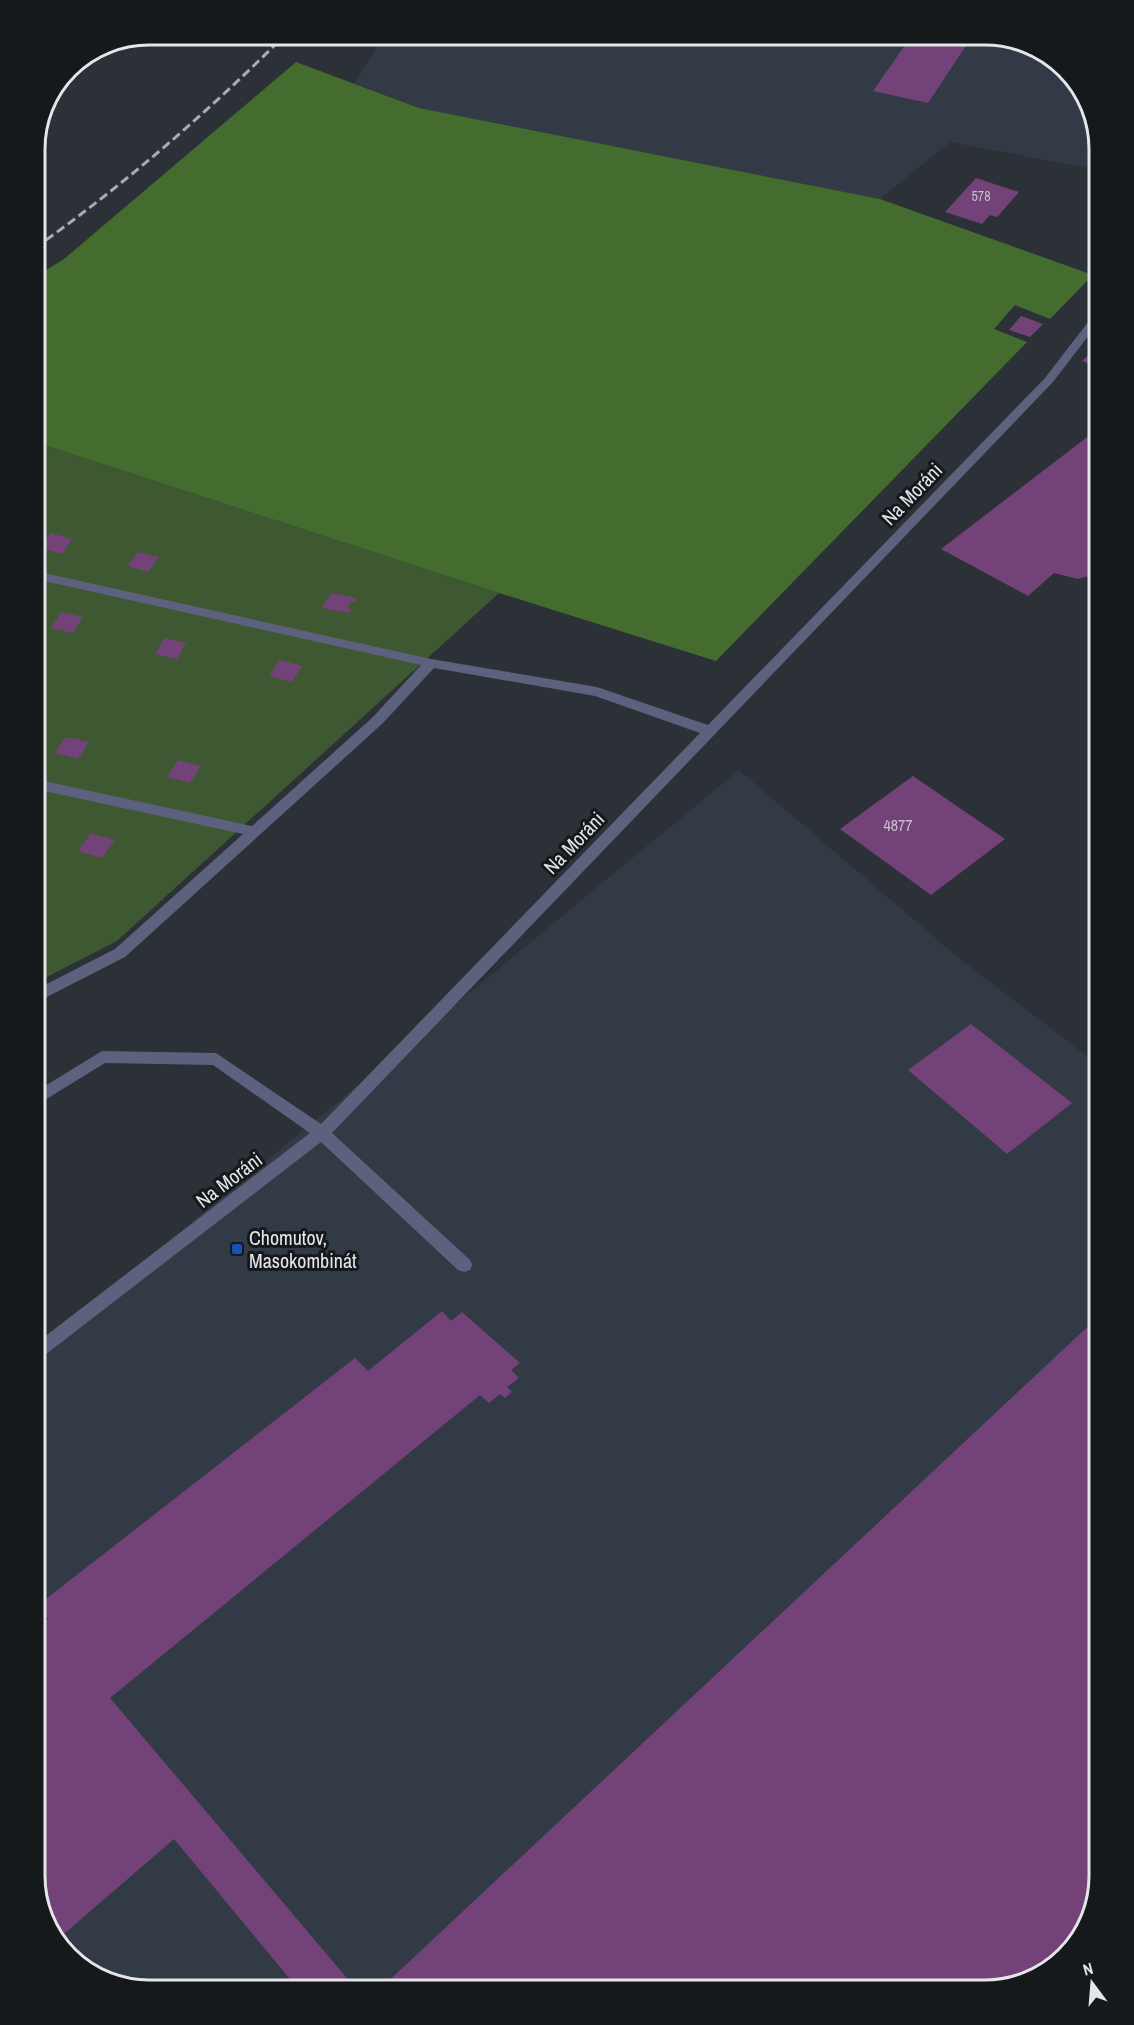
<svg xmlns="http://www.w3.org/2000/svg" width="1134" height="2025" viewBox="0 0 1134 2025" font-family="'Archivo Narrow',sans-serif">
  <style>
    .built { fill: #323b45 }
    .green { fill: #3e5831 }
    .forest { fill: #446c2e }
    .building { fill: #734278 }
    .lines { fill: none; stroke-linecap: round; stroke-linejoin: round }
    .minor { fill: #5c617e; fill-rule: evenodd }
    .rail { stroke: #a8acb0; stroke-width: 3; stroke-dasharray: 9 4.5; stroke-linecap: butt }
    .transit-dot { fill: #1a4fb4; stroke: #16191b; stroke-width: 2 }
    .labels { text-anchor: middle; stroke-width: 6; stroke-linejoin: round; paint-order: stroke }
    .far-number-label { font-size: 14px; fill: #c7bdce }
    .number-label { font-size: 16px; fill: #c7bdce }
    .street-label { font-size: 20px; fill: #e3e6ea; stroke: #16191b }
    .poi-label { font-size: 20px; fill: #e3e6ea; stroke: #16191b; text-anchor: start }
    .rim { fill: none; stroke: #e3e6ea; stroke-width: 3 }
  </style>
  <rect width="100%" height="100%" fill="#2b3137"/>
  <path class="built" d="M385,35h607l57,19 39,45 11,50v21l-149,-28 -70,57 -461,-91 -65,-25z
    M739,770l222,190 138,105v811l-19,63 -45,40 -50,11h-843l-57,-19 -39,-45 -11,-50v-524z"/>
  <path class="green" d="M35,442l464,151 -382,348 -82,42z"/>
  <path class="forest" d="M296,62l123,46 461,91 213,76 -43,44 -35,-14 -21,24 33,13 -311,319 -217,-68 -464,-151v-165l29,-18z"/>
  <path class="building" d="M912,35h61l-45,68 -55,-12z
    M976,178l43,14 -22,25 -7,-2 -8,9 -37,-12z
    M1021,316l3,1 19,7 -13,13 -21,-7z
    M1093,351l6,3v10l-2,3 -15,-6z
    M1099,428v145l-21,6 -24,-6 -26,23 -87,-47z
    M51,533l21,6 -10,15 -22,-6z
    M138,552l21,5 -11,15 -21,-6z
    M331,593l26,5 -2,4 -4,-1 -4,7 4,1 -2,4 -27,-5z
    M61,612l22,5 -10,16 -22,-5z
    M164,638l22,5 -9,16 -22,-5z
    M280,660l22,6 -10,16 -23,-6z
    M66,737l23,5 -11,17 -24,-6z
    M178,760l23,6 -11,17 -23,-6z
    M913,776l92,63 -74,56 -91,-66z
    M91,833l24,7 -13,18 -24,-7z
    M971,1024l101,79 -65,51 -99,-84z
    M442,1311l9,10 11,-9 58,51 -9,7 8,8 -12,9 5,5 -7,6 -5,-4 -11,9 -9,-8 -370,303 247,292h-58l-125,-151 -116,100 -12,-13 -12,-50 1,-247 13,-10 -11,-13 318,-248 13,13z
    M1099,1316v560l-19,63 -45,40 -50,11h-606z"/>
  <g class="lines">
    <path class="minor" d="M1099,312v10l-46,60 -721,751 138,127 2,5 -2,5 -6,2 -6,-2 -137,-128 -280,216 -6,2v-16l275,-211 -97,-68 -108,-2 -70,43v-14l67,-41 114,2 105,71 379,-391 -105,-37 -161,-28 -51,55 -258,234 -90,46v-13l80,-41 128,-115 -208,-45v-10l217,47 121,-109 48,-52 -386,-86v-8l396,88 166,28 111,38 337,-347 50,-65z"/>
    <path class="rail" d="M35,248c90,-64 172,-135 250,-213"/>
  </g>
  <rect class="transit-dot" x="231" y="1243" width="12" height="12" rx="3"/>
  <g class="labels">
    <g class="far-number-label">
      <text x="981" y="201">578</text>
    </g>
    <g class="number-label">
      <text x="898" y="831">4877</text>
    </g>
    <g class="street-label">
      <text transform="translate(912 494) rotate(-46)" y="7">Na Moráni</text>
      <text transform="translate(574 843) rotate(-46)" y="7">Na Moráni</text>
      <text transform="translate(229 1180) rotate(-37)" y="7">Na Moráni</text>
    </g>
    <g class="poi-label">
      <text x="249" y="1245">Chomutov,<tspan x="249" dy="23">Masokombinát</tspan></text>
    </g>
  </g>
  <path d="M0 0H1134V2025H0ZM149 45H985A104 104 0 0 1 1089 149V1876A104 104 0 0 1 985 1980H149A104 104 0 0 1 45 1876V149A104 104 0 0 1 149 45Z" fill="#16191b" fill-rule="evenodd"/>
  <path class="rim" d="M149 45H985A104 104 0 0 1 1089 149V1876A104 104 0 0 1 985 1980H149A104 104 0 0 1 45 1876V149A104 104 0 0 1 149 45Z"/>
  <g transform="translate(1092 1983) rotate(344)" stroke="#16191b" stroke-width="4.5" paint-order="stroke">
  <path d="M0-4.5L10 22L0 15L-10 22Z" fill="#e3e6ea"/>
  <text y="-9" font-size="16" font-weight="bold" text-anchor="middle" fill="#e3e6ea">N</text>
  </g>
</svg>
